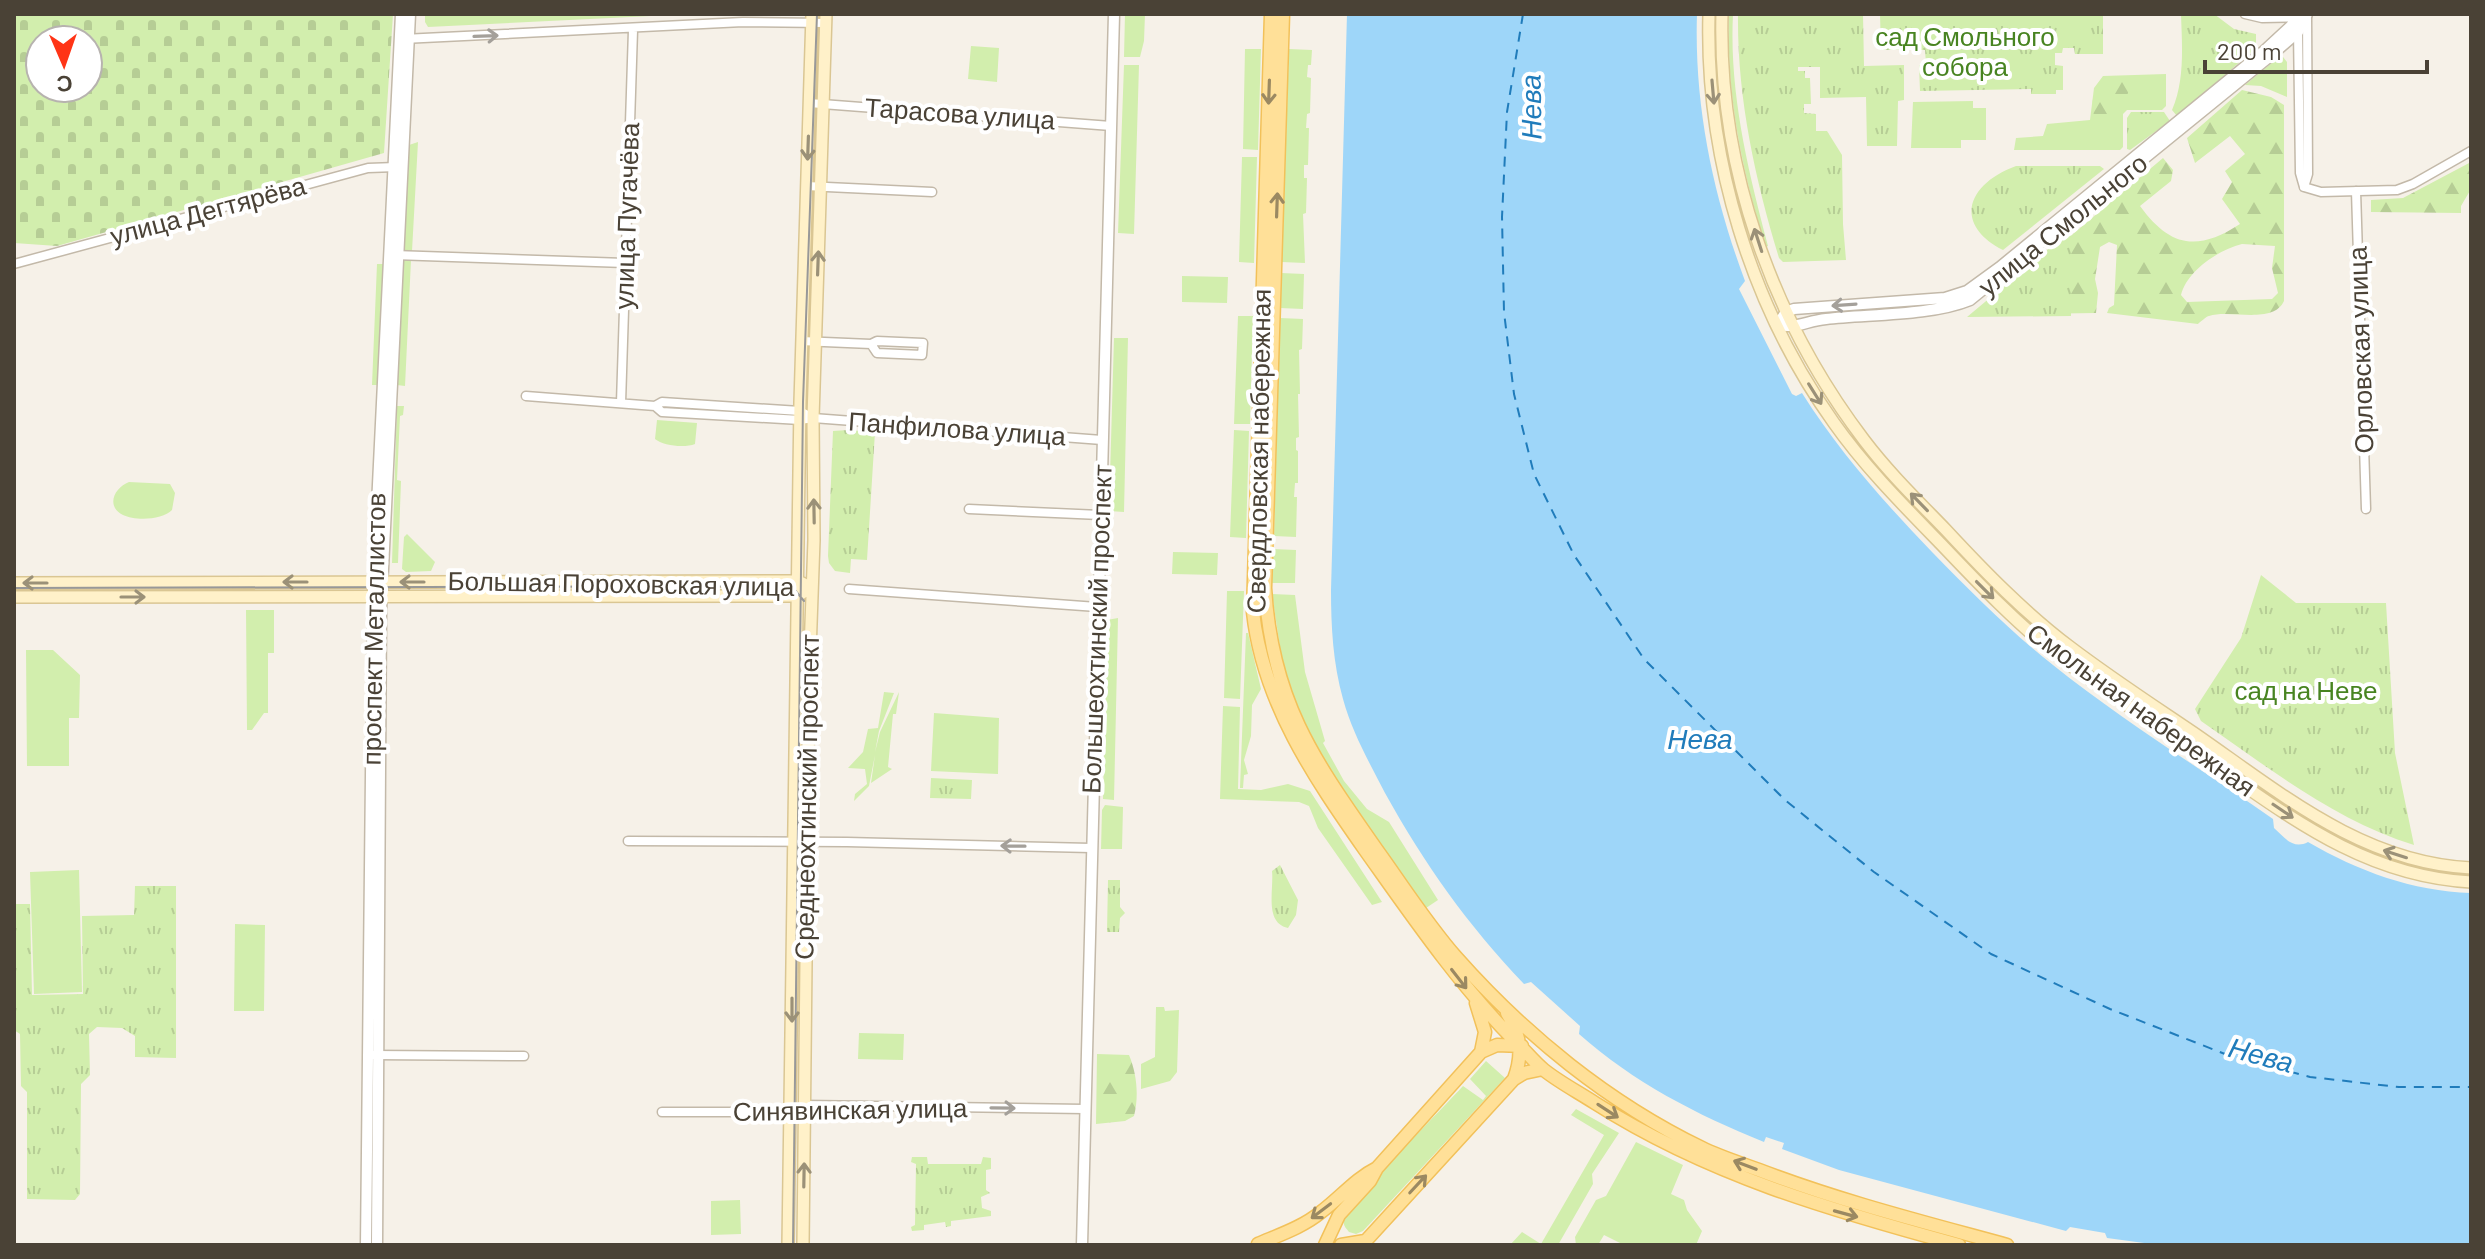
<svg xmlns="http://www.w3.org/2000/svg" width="2485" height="1259" viewBox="0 0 2485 1259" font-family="Barlow,sans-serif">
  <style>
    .grass { fill: #d2eead }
    .forest { fill: url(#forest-firs); fill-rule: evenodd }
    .cemetery { fill: url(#cemetery-stones); fill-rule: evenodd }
    .park { fill: url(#park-tufts) }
    .water { fill: #9ed6f9 }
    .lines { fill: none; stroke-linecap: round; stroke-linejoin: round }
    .ferry { stroke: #207cbb; stroke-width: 2; stroke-dasharray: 10 8; stroke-linecap: butt }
    .minor-casing { stroke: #c3b9a9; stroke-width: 11 }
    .tertiary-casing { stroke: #c3b9a9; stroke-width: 13 }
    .secondary-casing { stroke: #dac693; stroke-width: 14 }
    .primary-casing { stroke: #f2c15a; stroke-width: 15 }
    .minor { stroke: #fff; stroke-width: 8 }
    .tertiary { stroke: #fff; stroke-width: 10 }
    .secondary { stroke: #fff1c9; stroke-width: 11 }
    .primary { stroke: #ffe098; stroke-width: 12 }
    .tram { stroke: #989898; stroke-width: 2 }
    .oneway { stroke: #a4a09a }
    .oneway2 { stroke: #9b8962 }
    .oneway3 { stroke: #9b9178 }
    .labels { text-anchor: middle; stroke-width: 8; stroke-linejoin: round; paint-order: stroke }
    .park-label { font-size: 26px; fill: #488421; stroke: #fff }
    .street-label { font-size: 26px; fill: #4a4236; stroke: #fff }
    .water-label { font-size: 28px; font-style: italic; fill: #207cbb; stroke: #fff }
  </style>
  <defs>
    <pattern id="forest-firs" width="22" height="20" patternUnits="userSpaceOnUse" patternTransform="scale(2)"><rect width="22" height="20" fill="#d2eead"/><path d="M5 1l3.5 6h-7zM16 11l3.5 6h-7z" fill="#b6cd95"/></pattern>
    <pattern id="cemetery-stones" width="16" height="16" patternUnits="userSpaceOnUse" patternTransform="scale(2)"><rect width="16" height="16" fill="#d2eead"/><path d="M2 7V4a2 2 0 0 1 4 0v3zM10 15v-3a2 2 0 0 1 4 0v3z" fill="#b6cd95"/></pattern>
    <pattern id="park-tufts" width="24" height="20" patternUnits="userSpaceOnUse" patternTransform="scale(2)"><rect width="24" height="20" fill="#d2eead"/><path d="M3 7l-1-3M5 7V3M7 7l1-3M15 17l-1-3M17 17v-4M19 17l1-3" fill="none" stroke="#b6cd95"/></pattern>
  </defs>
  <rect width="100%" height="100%" fill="#f6f1e8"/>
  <path class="grass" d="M425,14h267l-264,13 -3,-5z
    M1125,14h20l-1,27 -4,16h-16z
    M1729,14h4c-4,79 15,156 35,232l-2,1c-24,-75 -40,-153 -37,-233z
    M971,46l28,2 -2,34 -29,-3z
    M1245,49h16l-3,101 -15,-1z
    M1289,49l23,1 -1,15h-3l-1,12 4,1 -1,35 -3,1 -1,14h3l-1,37h-4v13h3l-1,35 -3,1 2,49 -23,-1z
    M2279,57h4l4,5v35l-26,-11 -16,-1z
    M1124,65h15l-5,169 -16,-1z
    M2166,74v32l-4,4h-35l-4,4v33l-3,3h-106l2,-12 27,-2 4,-12 43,-4 4,-32 9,-12z
    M1973,101v7h13v32h-25v8h-50l2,-46z
    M418,142l-6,109h-9l6,-106z
    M1242,157h15l-3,106 -15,-1z
    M403,260h8l-6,126 -8,-1z
    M377,264h8l-7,121h-6z
    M1281,273l23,1 -1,35 -23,-1z
    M1182,276l46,1 -1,26 -45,-1z
    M1238,316h15l-3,108h-16z
    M1280,318l23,1 -1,30 -3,1 1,44h-2l1,43 -3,1v12l2,1v32h-3l-1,14h3l-1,40 -22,-1z
    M1114,338h14l-4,174 -15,-1z
    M397,406h7l-1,9 -3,1 -3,64 4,1 -3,82h-6z
    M657,420l40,3 -2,21c-10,4 -32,2 -40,-5z
    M1234,430l15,1 -3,107 -16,-1z
    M129,482l41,2 5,9 -3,17c-9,10 -37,11 -49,5 -18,-9 -8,-28 6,-33z
    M407,534l28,28 -4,9 -25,1 -4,-3 2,-32z
    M1273,549l23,1 -1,33h-23z
    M1173,552l45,1 -1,22 -45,-1z
    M1227,591h17l-4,108 -16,-1z
    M1272,594l23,1 10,77 20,69 -2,2 21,38 23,28 22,13 49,78 -12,8 -104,-148 -23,-45 -16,-48z
    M246,610h28v43h-6v60h-4l-12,17h-5z
    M1118,618l-4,182 -11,-1 4,-179z
    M1246,633h2l13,56 -9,16 -1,31 -7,24 4,14 -4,1 -1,13h-3z
    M26,650h27l27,25 -1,43h-10v48h-42z
    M884,692l10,1 -15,38 -4,21 5,-20 19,-40 -3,22h-3l-5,53 4,2 -21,14 4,-28 -6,31 -15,15 1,-7 12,-10 -2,-15 -17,-1 15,-16 5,-23 10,-1z
    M1223,706l17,1 -2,82 23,1 27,-6 22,7 72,111 -10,3 -54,-77 -9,-22 -10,-4 -79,-3z
    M934,713l65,5 -1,56 -67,-3z
    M1105,805l18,2 -1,42h-21l1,-39z
    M79,870l3,122 -48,2 -4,-122z
    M235,924l30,1 -1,86h-30z
    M1156,1007h8l1,4 14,-1 -2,62 -7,9 -29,8v-25l14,-7z
    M859,1033l45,1 -1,26 -45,-1z
    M1486,1061l19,17 -142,153 -7,3 -7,-2c-3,-4 -6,-6 -5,-11 3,-17 101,-115 119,-135l20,14 3,-4 -16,-17z
    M1576,1109l43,24 -27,41 1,10 -35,61h-48l12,-13 19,12 63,-109 -33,-20z
    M1636,1142l47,23 -12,29 13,6 3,10 15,21 -6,14h-72l-20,-10 -6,10h-22l-1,-8 21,-37 10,-4z
    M740,1200l1,34 -30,1v-34z"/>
  <path class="forest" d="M2117,76l27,3 -6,7 -9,2 -4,18h-8l-3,8 -19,5c-7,-20 1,-39 22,-43z
    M2242,90l29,7 13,8v196c-11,24 -54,8 -75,15 -2,0 -10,7 -11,8l-91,-11 2,-5 5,-3 3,-60 -8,-3 -9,5 -5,32 3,14 -2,20 -119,2 186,-157 10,12 -2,11 -31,25c30,41 57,46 100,18l-18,-25 10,-17 -7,-11 20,-17 -15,-18 -35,27 -8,-25zM2242,244l33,2 -3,22 6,25 -6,6 -85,3 -6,-7c6,-24 37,-45 61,-51z
    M2471,162v27l-10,17v7l-90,-1v-12l32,-2z
    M1097,1054l32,1c8,19 10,41 5,61l-9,5 -29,3z"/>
  <path class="cemetery" d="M14,14h379l-9,139 -327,93 -43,-3zM40,40h48v48h-48z"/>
  <path class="park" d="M1738,14h125l1,52 40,-1v35l-6,1 -1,45h-30l-1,-49 -46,1v-31h-22v4h7v7h5l1,26h-7v9l12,1v17h11l15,24 1,69 3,36 -63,2 -4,-4c-24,-79 -42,-161 -41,-244z
    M1880,14h223v40h-28l-1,-6h-11l-1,5h-7v12l8,1v24h-7v4h-25v-5l-111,2 -1,-26 7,-1 -1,-14h-5l-1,-7h-14v7h-24z
    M2181,14h33l20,15 22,5v14l-79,68 -5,-6c13,-30 10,-64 9,-96z
    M2131,112h33l6,9 -40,29 -3,-1v-31z
    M2016,166h84l4,3 -101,81c-52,-27 -34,-67 13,-84z
    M2071,230v86l-104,1z
    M848,430l27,2 -8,128 -16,-1 -1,14 -15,-2 -6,-8 -1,-7 5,-125z
    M2261,575l35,28h90l9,150 19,92c-80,-25 -145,-77 -213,-124l-6,-12 46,-71z
    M931,778l41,2 -1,19 -41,-1z
    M1280,865l18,35 -2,15 -8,13c-24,-5 -14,-38 -16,-57z
    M1108,880h12v27l5,6 -5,5 -1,14h-12z
    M135,886h41v172l-41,-1v-21l-13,-8 -25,-1 -8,7 1,41 -9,9 -1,110 -5,6 -48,-1v-107l-6,-6 -1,-52 -6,-4v-126h16l2,91 51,-1 -1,-78 52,-1z
    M912,1157h15l1,7h53l2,-7 8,1v11l-5,1v20l4,3 -9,4 1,11 9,3v5l-40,5v5l-5,1 -1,-5 -21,3v5l-12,1 -1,-4 4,-2 1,-61 -5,-2z"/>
  <path class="water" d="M1347,14h350c-3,92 16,181 48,267l-6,8 53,105 4,2 6,-3c38,60 82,109 131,160 39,40 77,78 120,112 70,56 147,103 220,154l1,9c10,9 19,22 34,14 50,29 104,49 163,51v352h-312l-52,-7 -2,-5 -35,-6 -4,4 -227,-61 -57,-21 2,-6 -18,-6 -2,5c-67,-27 -131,-60 -185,-108l1,-8 -49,-44 -7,2c-57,-60 -99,-119 -139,-191 -16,-31 -33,-61 -42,-94 -10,-36 -12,-72 -12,-109z"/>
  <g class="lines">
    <path class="ferry" d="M1523,14l-16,98 -5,105 2,95 10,82 20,80 40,81 70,104 141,141 89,72 117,82 119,55 115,45 85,23 89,10h72"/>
    <g class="minor-casing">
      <path id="minor" d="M2245,14l17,4 45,-1 1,157 -4,13
        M2298,30l2,143 4,14
        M403,39l340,-17 83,1
        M809,103l302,23
        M806,186l126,6
        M2304,187l17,5 76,-2 16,-6 58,-33
        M2356,191l10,318
        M394,255l231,8
        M14,264l354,-96 28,-1
        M801,341l70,3 6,-3 46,2 -1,12 -45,-2 -6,-9
        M526,396l129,10
        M662,402l138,9 13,7 -13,2 -138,-8 -7,-6z
        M621,403l12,-373
        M813,418l289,22
        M969,509l131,6
        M849,589l248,18
        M628,841l219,1 244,6
        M373,1055l151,1
        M662,1112h129l13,-7 281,4"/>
    </g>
    <g class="tertiary-casing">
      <path id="tertiary" d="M2298,14l-7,12 -27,25 -264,216 -33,24 -22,7 -151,11 -8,3 -9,13c20,4 29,-4 49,-6 43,-5 105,-3 144,-19l299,-243 29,-25 9,-18
        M366,1245l7,-658 28,-573
        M377,1245l4,-635 29,-596
        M1082,1245l32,-1231"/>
    </g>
    <g class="secondary-casing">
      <path id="secondary" d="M1709,14c-4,143 42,293 125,409 31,44 69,82 107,121 38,40 77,81 121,115 45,34 92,64 138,96 86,59 162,121 271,127
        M1722,14c-4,153 50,305 142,426 25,33 54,61 82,90 39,42 79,83 124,117 42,32 87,61 131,91 83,58 164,125 270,130
        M14,583l784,-2 6,3
        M14,597l784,-1 6,-4
        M788,1245l12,-843 12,-388
        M803,1245l6,-565 5,-140 -1,-122 13,-404"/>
    </g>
    <g class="primary-casing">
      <path id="primary" d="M1271,14l-18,598c10,91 61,165 112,238 47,66 92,132 149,190 10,9 19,21 30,30 15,12 34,22 51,33 113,72 235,107 364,142
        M1283,14l-18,574c7,114 49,172 112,262 26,36 50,74 79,107 69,78 153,146 246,191 18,9 38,15 57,22 81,31 164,52 248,75
        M1476,1003l9,29 -4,20
        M1507,1013c14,22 16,42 7,66
        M1258,1244c21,-9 45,-17 63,-32 20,-15 34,-33 56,-44
        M1325,1245l14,-30 31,-34 7,-13 104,-116 16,-7 25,1
        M1341,1245l24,-4
        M1362,1245l152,-166 10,-6 19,-4"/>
    </g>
    <use href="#minor" class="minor"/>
    <use href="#tertiary" class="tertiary"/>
    <use href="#secondary" class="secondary"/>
    <use href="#primary" class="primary"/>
    <path class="tram" d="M14,588l770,-2 10,3 10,12
      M793,1245l10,-843 14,-388"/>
  </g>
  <defs><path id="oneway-shaft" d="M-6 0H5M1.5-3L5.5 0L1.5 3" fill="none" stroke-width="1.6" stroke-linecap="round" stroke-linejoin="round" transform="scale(2)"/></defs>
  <g class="oneway">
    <use href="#oneway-shaft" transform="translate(486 36) rotate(-2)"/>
    <use href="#oneway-shaft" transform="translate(1844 305) rotate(176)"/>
    <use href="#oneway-shaft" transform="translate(1013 846) rotate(-179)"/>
    <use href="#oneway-shaft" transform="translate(1003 1108) rotate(1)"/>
  </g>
  <g class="oneway2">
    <use href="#oneway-shaft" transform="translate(1269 92) rotate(92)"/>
    <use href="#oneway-shaft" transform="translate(1277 205) rotate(-88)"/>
    <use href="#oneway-shaft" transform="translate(1459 979) rotate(52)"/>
    <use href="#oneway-shaft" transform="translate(1608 1111) rotate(33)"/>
    <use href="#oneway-shaft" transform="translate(1745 1165) rotate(-159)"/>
    <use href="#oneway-shaft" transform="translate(1418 1184) rotate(-47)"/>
    <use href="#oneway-shaft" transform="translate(1321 1211) rotate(143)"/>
    <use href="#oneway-shaft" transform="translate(1846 1214) rotate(15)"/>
  </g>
  <g class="oneway3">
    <use href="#oneway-shaft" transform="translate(1713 92) rotate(85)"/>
    <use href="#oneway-shaft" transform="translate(808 148) rotate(92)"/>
    <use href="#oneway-shaft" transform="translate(1758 240) rotate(-108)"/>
    <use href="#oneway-shaft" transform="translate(818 263) rotate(-88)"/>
    <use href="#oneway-shaft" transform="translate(1815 394) rotate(58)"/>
    <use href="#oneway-shaft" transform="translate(1919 502) rotate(-134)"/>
    <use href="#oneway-shaft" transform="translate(814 511) rotate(-91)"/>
    <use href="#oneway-shaft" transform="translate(295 582) rotate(180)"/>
    <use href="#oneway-shaft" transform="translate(412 582) rotate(-180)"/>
    <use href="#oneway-shaft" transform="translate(35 583) rotate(-180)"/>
    <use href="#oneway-shaft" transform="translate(1985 590) rotate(45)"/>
    <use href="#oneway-shaft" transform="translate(133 597)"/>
    <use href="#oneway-shaft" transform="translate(2283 811) rotate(34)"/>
    <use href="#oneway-shaft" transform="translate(2395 854) rotate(-162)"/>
    <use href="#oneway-shaft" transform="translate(792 1010) rotate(90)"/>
    <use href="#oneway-shaft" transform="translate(804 1175) rotate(-89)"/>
  </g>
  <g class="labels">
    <g class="park-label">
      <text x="1965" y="46">сад Смольного<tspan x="1965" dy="30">собора</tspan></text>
      <text x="2306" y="700">сад на Неве</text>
    </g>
    <g class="street-label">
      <text transform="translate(960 114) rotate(4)" y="9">Тарасова улица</text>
      <text transform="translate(208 211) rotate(-15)" y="9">улица Дегтярёва</text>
      <text transform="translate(627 216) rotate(-88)" y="9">улица Пугачёва</text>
      <text transform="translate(2063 225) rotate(-39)" y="9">улица Смольного</text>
      <text transform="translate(2361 350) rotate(-92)" y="9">Орловская улица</text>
      <text transform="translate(957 429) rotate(4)" y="9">Панфилова улица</text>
      <text transform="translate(1259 451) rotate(-89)" y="9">Свердловская набережная</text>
      <text transform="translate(621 584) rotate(1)" y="9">Большая Пороховская улица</text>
      <text transform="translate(374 629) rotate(-89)" y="9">проспект Металлистов</text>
      <text transform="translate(1097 629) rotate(-88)" y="9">Большеохтинский проспект</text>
      <text transform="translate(2141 710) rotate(36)" y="9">Смольная набережная</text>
      <text transform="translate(807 797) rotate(-89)" y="9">Среднеохтинский проспект</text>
      <text transform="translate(850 1110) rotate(-1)" y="9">Синявинская улица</text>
    </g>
    <g class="water-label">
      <text transform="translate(1531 107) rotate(-91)" y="10">Нева</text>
      <text x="1700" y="749">Нева</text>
      <text transform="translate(2261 1055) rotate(15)" y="10">Нева</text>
    </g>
  </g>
  <rect width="2485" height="1259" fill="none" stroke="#4a4236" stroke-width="32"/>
  <g transform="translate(64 64) rotate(178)"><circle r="38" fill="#ffffff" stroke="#b7b3af" stroke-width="2"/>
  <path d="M0-6L14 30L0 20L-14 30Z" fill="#ff3416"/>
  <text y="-12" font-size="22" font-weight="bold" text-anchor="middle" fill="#4a4236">С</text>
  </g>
  <path d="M2205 60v12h222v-12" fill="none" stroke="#4a4236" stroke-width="4"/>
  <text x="2217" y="60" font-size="24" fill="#4a4236" stroke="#ffffff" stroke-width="6" paint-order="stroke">200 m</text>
</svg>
